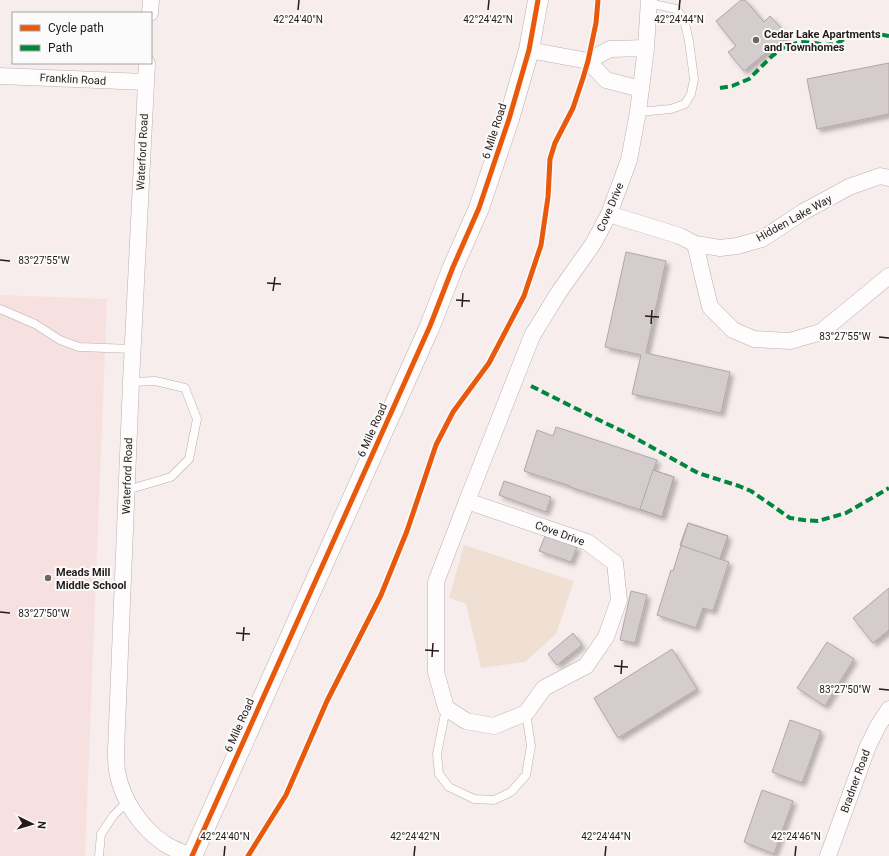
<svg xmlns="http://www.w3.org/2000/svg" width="889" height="856" viewBox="0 0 889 856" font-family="Roboto,sans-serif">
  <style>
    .built { fill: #f7e1e0 }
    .green { fill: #f0e0d4 }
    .building { fill: #d5cccd; stroke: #b0a7a8; filter: url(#shadow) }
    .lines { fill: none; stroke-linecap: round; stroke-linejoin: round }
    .service-casing { stroke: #bab0b0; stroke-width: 9 }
    .minor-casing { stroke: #bab0b0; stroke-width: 17 }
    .tertiary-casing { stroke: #bab0b0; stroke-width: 21 }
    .service { stroke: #fefcfc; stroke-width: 8 }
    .minor { stroke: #fefcfc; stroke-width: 16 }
    .tertiary { stroke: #fefcfc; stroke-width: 20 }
    .quiet { stroke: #00873e; stroke-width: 4; stroke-dasharray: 8 4; stroke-linecap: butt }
    .cycleway-casing { stroke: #fbfbfb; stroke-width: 8 }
    .cycleway { stroke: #e8590c; stroke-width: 5 }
    .ticks { fill: none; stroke: #261b1b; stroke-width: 1.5 }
    .poi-dot { fill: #6f6464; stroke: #fbfbfb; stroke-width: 1.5 }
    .labels { text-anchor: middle; stroke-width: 4; stroke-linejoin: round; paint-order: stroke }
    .poi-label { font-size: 11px; font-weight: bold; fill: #261b1b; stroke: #fbfbfb; text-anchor: start }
    .street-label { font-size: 11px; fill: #261b1b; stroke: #fbfbfb }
    .ticks-label { font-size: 10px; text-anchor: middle; fill: #261b1b; stroke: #fbfbfb; stroke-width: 4; stroke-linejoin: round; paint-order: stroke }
  </style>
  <defs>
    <filter id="shadow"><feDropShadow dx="3.5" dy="3.5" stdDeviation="2" flood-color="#0004"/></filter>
  </defs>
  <rect width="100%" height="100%" fill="#f7edec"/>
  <path class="built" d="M0,295l107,4 -22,557h-85z"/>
  <path class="green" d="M464,545l110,36 -18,53 -31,28 -44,6 -15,-64 -17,-6z"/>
  <path class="building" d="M741,0h4l19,22 6,-6 17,19 -43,36 -16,-19 8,-6 -20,-25z
    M889,63v51l-72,15 -10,-50z
    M626,252l40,9 -20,92 84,19 -9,41 -89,-19 9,-39 -36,-8z
    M556,427l101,33 -4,10 21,7 -12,40 -92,-30v-1l-46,-15 13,-41 16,6z
    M653,470l21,7 -12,40 -22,-8z
    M504,481l47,16 -5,15 -47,-17z
    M688,523l40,13 -8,23 9,3 -16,49 -10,-3 -7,20 -39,-13 14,-45 2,1z
    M688,523l40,13 -8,23 -40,-14z
    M545,536l32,11 -6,15 -32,-11z
    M889,588v42l-16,13 -20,-25z
    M631,591l16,4 -12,48 -15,-3z
    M573,633l9,12 -25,20 -9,-11z
    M827,642l27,17 -29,47 -28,-18z
    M672,649l25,40 -79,49 -24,-40z
    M790,720l31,11 -19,52 -30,-11z
    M762,790l31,11 -19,53 -30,-12z"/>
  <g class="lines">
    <g class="service-casing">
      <path id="service" d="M638,112l33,-3 14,-5 6,-10 3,-15 -5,-38 -5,-22 -8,-10 -27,-6
        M0,309l35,15 25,16 19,7 54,2
        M127,490l44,-13 18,-18 8,-40 -12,-31 -30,-7 -24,1
        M446,708l-9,46 2,20 10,13 25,12 20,1 17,-8 15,-17 5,-29 -5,-33
        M99,856l2,-22 12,-18 15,-15"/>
    </g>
    <g class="minor-casing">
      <path id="minor" d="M150,13l1,-13
        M529,50l59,11
        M147,63l-16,319 -15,368c0,7 0,14 1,21 5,29 24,57 48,73 8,5 17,8 25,12
        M0,76l146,6
        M641,89l-35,-9 -18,-19 22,-12 36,-1
        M609,214l71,22 15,8 25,4 17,-2 25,-7 41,-27 46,-25 31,-11 9,2
        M695,244l15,63 23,23 21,9 36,2 31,-9 68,-56
        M467,501l120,41 28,21 4,37 -13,37 -20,29 -42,22 -18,25 -32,13 -28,-5 -20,-13 -10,-36v-90z
        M467,501l65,-165 27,-44 34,-48 16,-30 20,-54 9,-48 8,-64 3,-48
        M828,856l40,-110 10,-20 11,-17"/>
    </g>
    <g class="tertiary-casing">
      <path id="tertiary" d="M192,856l238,-530 23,-59 26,-59 30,-89 20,-69 9,-50"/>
    </g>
    <use href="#service" class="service"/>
    <use href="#minor" class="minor"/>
    <use href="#tertiary" class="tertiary"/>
    <path class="quiet" d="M720,88l12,-2 17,-7 23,-23 14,-10 15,-4 14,1 10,2 11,-1 13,-8 19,-4 21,4
      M531,386l64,32 33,16 70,39 41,13 12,5 39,27 14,2 14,1 28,-8 43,-25"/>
    <g class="cycleway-casing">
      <path id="cycleway" d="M192,856l238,-530 23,-59 26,-59 30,-89 20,-69 9,-50
        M248,856l38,-61 41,-94 54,-106 26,-64 29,-86 17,-33 36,-49 35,-67 17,-51 7,-48 2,-38 5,-16 18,-35 10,-30 5,-17 8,-38 2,-23"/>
    </g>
    <use href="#cycleway" class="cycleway"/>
  </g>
  <path class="ticks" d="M298,10l1,-10M488,10l1,-10M679,10l1,-10M0,260l10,1M267,283l14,1M273,291l2,-14M456,300l14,1M462,307l1,-14M645,316l14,1M651,324l1,-14M879,337l10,1M0,612l10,1M236,633l14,1M243,641l1,-14M425,650l14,1M432,657l1,-14M614,666l14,1M621,674l1,-14M879,689l10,1M224,856l1,-10M414,856l1,-10M605,856l1,-10M795,856l1,-10"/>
  <g class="poi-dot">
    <circle cx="756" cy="40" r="4"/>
    <circle cx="48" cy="578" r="4"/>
  </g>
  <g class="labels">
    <g class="poi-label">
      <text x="764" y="38">Cedar Lake Apartments<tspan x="764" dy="13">and Townhomes</tspan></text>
      <text x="56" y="576">Meads Mill<tspan x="56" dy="13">Middle School</tspan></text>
    </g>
    <g class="street-label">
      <text transform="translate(73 79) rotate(3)" y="4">Franklin Road</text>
      <text transform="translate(494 131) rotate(-72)" y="4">6 Mile Road</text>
      <text transform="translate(142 152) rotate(-87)" y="4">Waterford Road</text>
      <text transform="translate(610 207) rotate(-67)" y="4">Cove Drive</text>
      <text transform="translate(794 218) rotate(-29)" y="4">Hidden Lake Way</text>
      <text transform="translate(372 430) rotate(-66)" y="4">6 Mile Road</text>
      <text transform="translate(127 476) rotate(-88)" y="4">Waterford Road</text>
      <text transform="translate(560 533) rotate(20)" y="4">Cove Drive</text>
      <text transform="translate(239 725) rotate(-66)" y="4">6 Mile Road</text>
      <text transform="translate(855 781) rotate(-70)" y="4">Bradner Road</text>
    </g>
  </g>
  <g class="ticks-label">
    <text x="298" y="23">42°24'40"N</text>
    <text x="488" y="23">42°24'42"N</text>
    <text x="679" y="23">42°24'44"N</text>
    <text x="44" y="264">83°27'55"W</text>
    <text x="845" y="340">83°27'55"W</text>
    <text x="44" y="617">83°27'50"W</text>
    <text x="845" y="693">83°27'50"W</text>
    <text x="225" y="840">42°24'40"N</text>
    <text x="415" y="840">42°24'42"N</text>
    <text x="606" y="840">42°24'44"N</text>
    <text x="796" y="840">42°24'46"N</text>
  </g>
  <rect x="12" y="12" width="140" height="52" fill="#fbfbfb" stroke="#a6a1a1"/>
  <rect x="20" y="25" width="20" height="6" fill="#e8590c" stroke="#a6a1a1"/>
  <text x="48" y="32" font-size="12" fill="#261b1b">Cycle path</text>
  <rect x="20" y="45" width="20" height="6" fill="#00873e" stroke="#a6a1a1"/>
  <text x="48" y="52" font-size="12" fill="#261b1b">Path</text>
  <g transform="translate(32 824) rotate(95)" stroke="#fbfbfb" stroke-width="3" paint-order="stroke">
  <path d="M0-3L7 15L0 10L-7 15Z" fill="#261b1b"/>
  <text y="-6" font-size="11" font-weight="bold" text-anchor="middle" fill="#261b1b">N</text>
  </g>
</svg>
